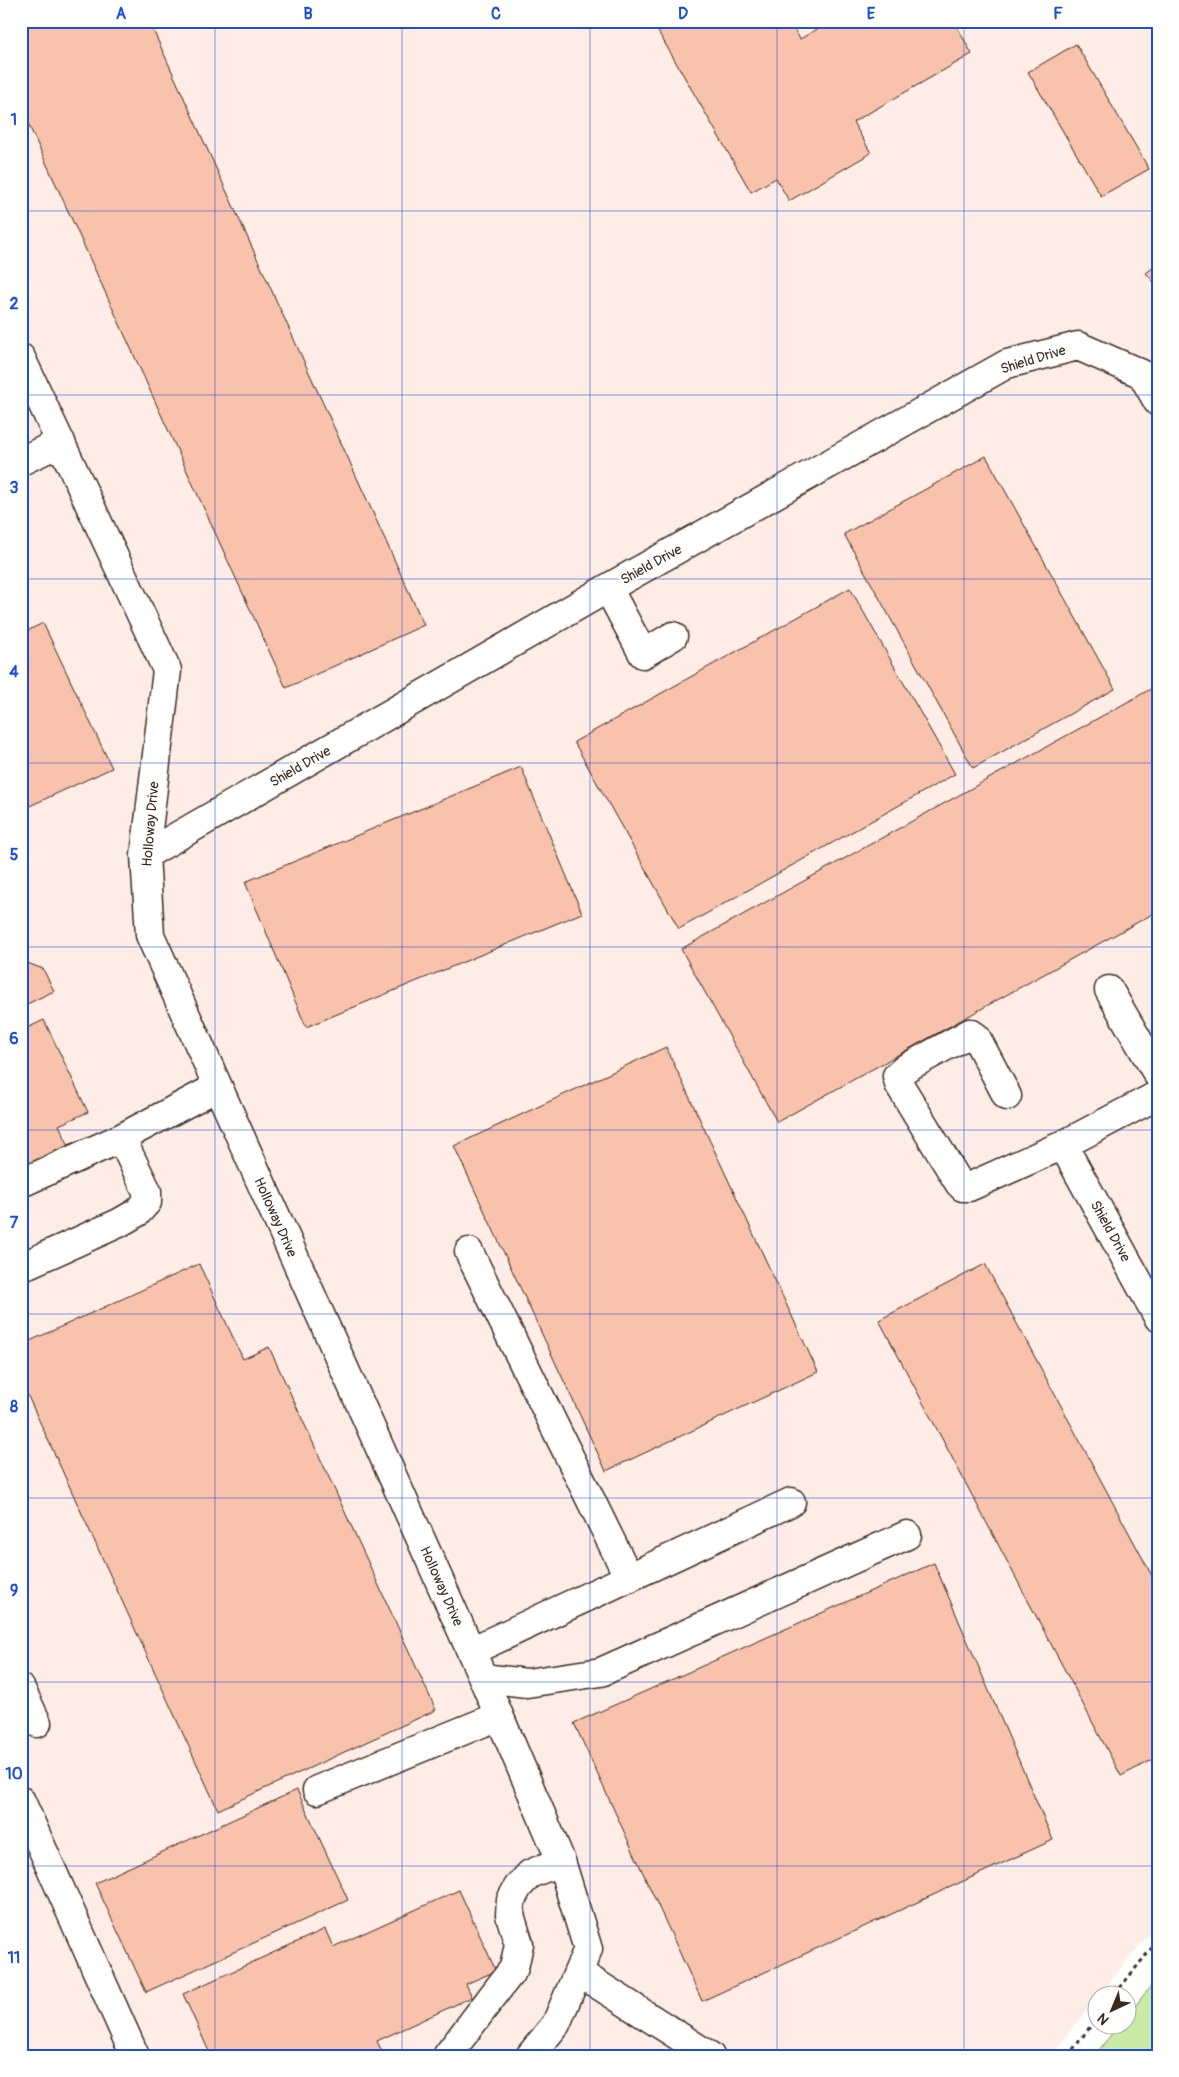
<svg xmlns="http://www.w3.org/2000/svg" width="1179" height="2077" viewBox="0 0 1179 2077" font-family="Pangolin,sans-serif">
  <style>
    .built { fill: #fdede6 }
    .green { fill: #c9eba5; stroke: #828a62 }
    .building { fill: #f9c2ac; stroke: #3b2a1e }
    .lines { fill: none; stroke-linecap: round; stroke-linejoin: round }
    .minor-casing { stroke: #3b2a1e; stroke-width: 31 }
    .path { stroke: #3b2a1e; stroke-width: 3; stroke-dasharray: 4 4; stroke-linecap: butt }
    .minor { stroke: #fff; stroke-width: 28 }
    .grid { fill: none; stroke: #1d4ed8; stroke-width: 1; stroke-opacity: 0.55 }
    .labels { text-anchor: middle; stroke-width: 4.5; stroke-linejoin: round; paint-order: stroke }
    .street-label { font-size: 14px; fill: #3b2a1e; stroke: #fff }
    .neatline { fill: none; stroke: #1d4ed8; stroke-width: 2 }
    .grid-label { font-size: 16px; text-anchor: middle; font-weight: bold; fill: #1d4ed8 }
  </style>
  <rect width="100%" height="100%" fill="#fff"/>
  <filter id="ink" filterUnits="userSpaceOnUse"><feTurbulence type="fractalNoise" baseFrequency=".02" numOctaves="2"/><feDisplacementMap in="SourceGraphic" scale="10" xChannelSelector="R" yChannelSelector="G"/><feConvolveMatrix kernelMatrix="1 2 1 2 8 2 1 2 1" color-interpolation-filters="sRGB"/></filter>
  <g filter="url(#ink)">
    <path class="built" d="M21,21h1137v1902l-58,71h-4v5l-46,57h-1029z"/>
    <path class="green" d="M1158,1977v79h-64l25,-31 7,-1 1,-8z"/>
    <path class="building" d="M24,21h125l275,604 -138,63 -265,-580v-85z
      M652,21h137l11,18 31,-18h123l18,33 -119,68 18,31 -82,48 -13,-23 -25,14z
      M1076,44l73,125 -48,27 -73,-124z
      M1158,264v23l-12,-14z
      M986,456l129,233 -142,79 -129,-234z
      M850,588l105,186 -276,155 -105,-187z
      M43,623l69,145 -91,42v-176z
      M1158,685v226l-381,211 -96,-173z
      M521,767l61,146 -276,114 -61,-145z
      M25,962l18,7 11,22 -33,16v-43z
      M44,1020l44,92 -29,13 10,21 -42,20 -6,-12v-123z
      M666,1047l152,325 -212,99 -152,-325z
      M199,1264l44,95 26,-12 167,363 -218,100 -197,-429v-36z
      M985,1264l173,323v170l-37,19 -242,-456z
      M934,1563l119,277 -351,161 -128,-278z
      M297,1790l51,110 -202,92 -51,-109z
      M459,1890l37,81 -30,13 6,13 -95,44 7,15h-173l-28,-62 142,-65 8,18z"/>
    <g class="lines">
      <g class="minor-casing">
        <path id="minor" d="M21,358l146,312 -22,185 5,80 333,743 78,183 27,88 -32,75 -26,32
          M21,461l40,-19
          M608,588l35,66 30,-18
          M145,855l463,-267 399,-224 71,-18 64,28 16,28
          M1109,990l49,85
          M1007,1096l-31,-59 -6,-4 -64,35 -9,8 2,8 60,99 4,4h6l94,-42 95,-50
          M1063,1145l95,172
          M21,1183l100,-45
          M469,1252l160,326
          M21,1267l98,-44 19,-11 9,-10v-11l-26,-53 96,-51
          M471,1651l320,-149
          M483,1678l44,5 74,-11 306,-137
          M21,1689l16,34
          M317,1790l182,-74
          M21,1801l114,255
          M578,1972l132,84
          M447,2056l67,-88 5,-24 -9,-29 1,-15 7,-13 12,-13 31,-13"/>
      </g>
      <path class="path" d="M1115,1994l43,-54
        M1068,2056l28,-37"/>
      <use href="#minor" class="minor"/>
    </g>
  </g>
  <path class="grid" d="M215,21v2035M402,21v2035M590,21v2035M777,21v2035M964,21v2035M21,211h1137M21,395h1137M21,579h1137M21,763h1137M21,947h1137M21,1130h1137M21,1314h1137M21,1498h1137M21,1682h1137M21,1866h1137"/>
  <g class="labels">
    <g class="street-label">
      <text transform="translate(1033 359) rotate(-17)" y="5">Shield Drive</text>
      <text transform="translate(651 564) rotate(-29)" y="5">Shield Drive</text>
      <text transform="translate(300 766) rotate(-30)" y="5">Shield Drive</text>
      <text transform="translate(150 824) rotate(-85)" y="5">Holloway Drive</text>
      <text transform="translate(276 1217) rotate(66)" y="5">Holloway Drive</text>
      <text transform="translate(1111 1231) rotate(61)" y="5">Shield Drive</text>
      <text transform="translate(442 1586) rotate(66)" y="5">Holloway Drive</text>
    </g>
  </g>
  <rect width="1179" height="2077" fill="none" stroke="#fff" stroke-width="55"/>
  <g transform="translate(1112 2010) rotate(224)"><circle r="24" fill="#ffffff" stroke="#b1aaa5"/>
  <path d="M0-4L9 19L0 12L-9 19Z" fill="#3b2a1e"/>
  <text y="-8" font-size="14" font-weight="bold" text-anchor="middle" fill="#3b2a1e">N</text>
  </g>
  <rect x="28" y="28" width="1124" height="2022" class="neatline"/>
  <g class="grid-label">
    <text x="121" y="19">A</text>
    <text x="308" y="19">B</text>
    <text x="496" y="19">C</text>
    <text x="683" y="19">D</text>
    <text x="871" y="19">E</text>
    <text x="1058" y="19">F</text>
    <text x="14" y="125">1</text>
    <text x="14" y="309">2</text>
    <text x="14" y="493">3</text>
    <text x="14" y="677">4</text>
    <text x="14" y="860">5</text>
    <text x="14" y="1044">6</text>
    <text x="14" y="1228">7</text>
    <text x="14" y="1412">8</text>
    <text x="14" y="1596">9</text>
    <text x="14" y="1779">10</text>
    <text x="14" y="1963">11</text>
  </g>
</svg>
